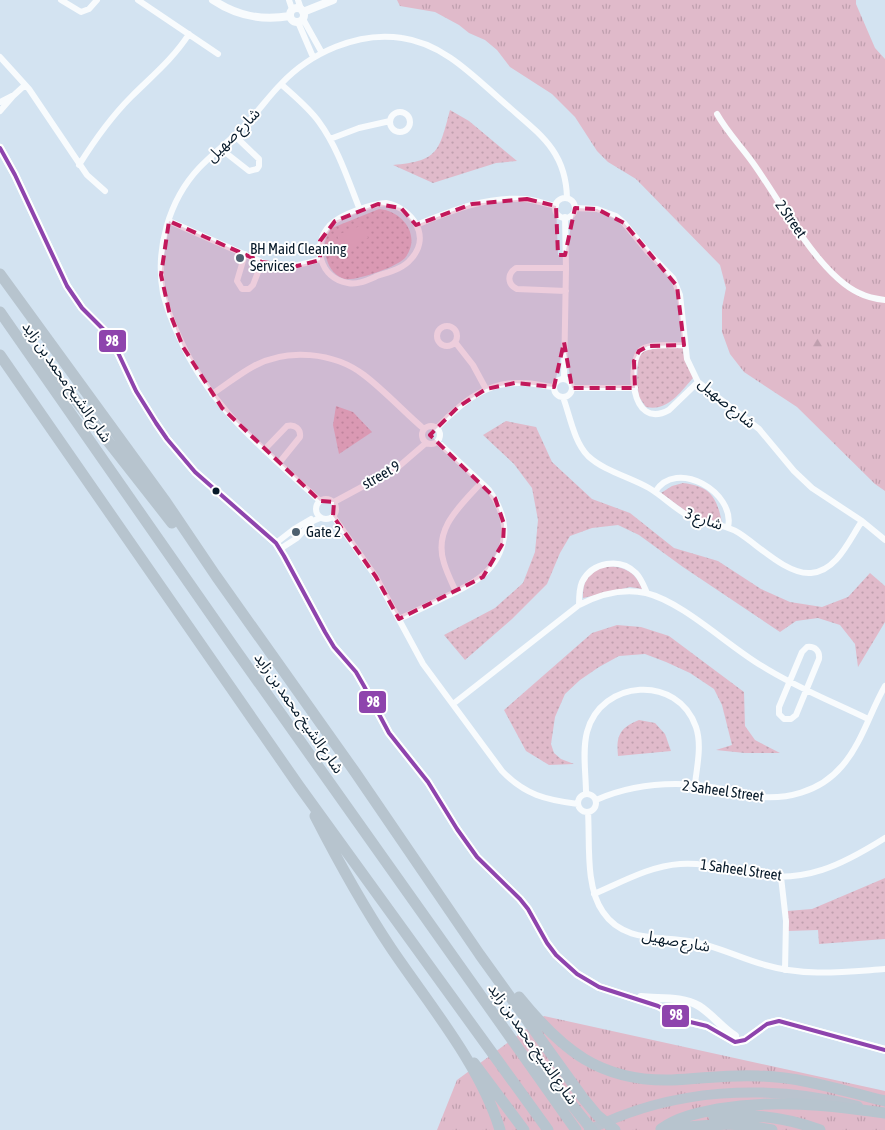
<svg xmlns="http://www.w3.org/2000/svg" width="885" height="1130" viewBox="0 0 885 1130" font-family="'Asap Condensed','Noto Sans Arabic',sans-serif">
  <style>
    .grass { fill: url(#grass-tufts) }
    .forest { fill: url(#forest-firs) }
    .park { fill: url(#park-dots) }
    .pitch { fill: #e0baca }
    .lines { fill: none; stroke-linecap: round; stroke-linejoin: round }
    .minor { stroke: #f8fbfd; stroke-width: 6 }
    .tertiary { stroke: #f8fbfd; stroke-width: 8 }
    .primary { stroke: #bac3ce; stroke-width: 10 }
    .motorway { stroke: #b7c4ce; stroke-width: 11 }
    .bus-1-casing { stroke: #fff; stroke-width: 8 }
    .bus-1 { stroke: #8e44ad; stroke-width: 4 }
    .marked { fill: #c2185b; fill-opacity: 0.2; stroke: #c2185b; stroke-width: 4; stroke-dasharray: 10 6; stroke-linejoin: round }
    .poi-dot { fill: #4e606f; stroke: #fff; stroke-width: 2 }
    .bus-dot { fill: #061929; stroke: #fff; stroke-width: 2 }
    .labels { text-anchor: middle; stroke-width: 4; stroke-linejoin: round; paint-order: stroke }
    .street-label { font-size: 15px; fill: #061929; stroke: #fff }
    .poi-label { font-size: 15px; fill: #061929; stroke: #fff; text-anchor: start }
    .line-badge { stroke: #fff; stroke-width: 2 }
    .badge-label { font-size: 14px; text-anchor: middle; font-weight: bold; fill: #fff }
  </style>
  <defs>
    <pattern id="grass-tufts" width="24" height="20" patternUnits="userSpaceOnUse" patternTransform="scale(1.25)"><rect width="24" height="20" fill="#e0baca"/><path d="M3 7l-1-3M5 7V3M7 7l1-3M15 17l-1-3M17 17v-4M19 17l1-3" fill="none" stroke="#bf9fae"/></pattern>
    <pattern id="forest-firs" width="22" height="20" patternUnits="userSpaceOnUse" patternTransform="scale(1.25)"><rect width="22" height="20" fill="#e0baca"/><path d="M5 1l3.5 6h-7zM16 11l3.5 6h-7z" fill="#bf9fae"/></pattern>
    <pattern id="park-dots" width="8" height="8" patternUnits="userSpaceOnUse" patternTransform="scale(1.25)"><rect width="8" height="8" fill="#e0baca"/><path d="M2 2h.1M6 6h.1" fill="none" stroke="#bf9fae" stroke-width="1.8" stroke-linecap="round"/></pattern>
  </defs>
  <rect width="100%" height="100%" fill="#d3e3f1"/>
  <path class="grass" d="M397,0h459v4l19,44 10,11v432l-10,-7 -78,-77 -53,-35 -14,-18 -8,-22v-24l4,-20 -6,-23 -84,-86 -28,-17 -11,-11 -22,-34 -23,-23 -42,-27 -13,-17 -12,-10 -16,-7 -10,-8 -24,-13 -35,-6z
    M544,1016l341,75v39h-448l20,-50z"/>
  <path class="forest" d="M817,337l7,5v7l-2,2 -7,1 -4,-6 2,-8z"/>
  <path class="park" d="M450,110l19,11 48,40 -21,2 -63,20 -40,-18c46,-4 46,-14 57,-55z
    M379,209c24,2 43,27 26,49 -8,9 -49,23 -60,21 -9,-2 -16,-11 -18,-19 -4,-12 -3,-22 5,-32z
    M682,344l3,17 9,16c-14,15 -26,35 -48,30l-7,-10 -2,-14 1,-24 3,-6 6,-3z
    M336,406l17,6 19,20 -33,22 -6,-29z
    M506,421l30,6 16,35 40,37 38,14 44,35 44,13 43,28 29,13 32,5 26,-10 22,-24 15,13v36l-27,45 -3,-23 -15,-19 -22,-7 -22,3 -16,11 -97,-65 -44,-32 -21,-10 -26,3 -22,8 -10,17 -13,31 -35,35 -47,41 -21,-25 51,-27 28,-25 12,-31 3,-32 -6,-32 -18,-24 -31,-29z
    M683,483c27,3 34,14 39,40l-31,-8 -30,-22 11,-7z
    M603,566c19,0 32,4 39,23l-12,-2 -47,11c0,-19 5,-23 20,-32z
    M617,625l24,2 28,9 75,56 1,34 10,14 25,13h-35l-29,-3 16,-5 -10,-40 -8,-16 -24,-16 -24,-11 -21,-8 -26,2 -20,11 -19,13 -15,14 -10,23 -4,27 3,9 7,6 13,5 -25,1 -23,-14 -22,-41 88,-77z
    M639,720l16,3 10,11 6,17 -53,5c-2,-21 2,-28 21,-36z
    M885,878v61l-66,5 -1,-14 -30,1 -1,-20 25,-2z"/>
  <path class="pitch" d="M363,225l5,13 -26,11 -5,-14z"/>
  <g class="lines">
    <path class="minor" d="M61,0l20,12 8,-3 8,-9
      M138,0l80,54
      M289,0l3,9
      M298,0l3,9
      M303,19l19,34
      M298,22l15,35
      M0,57l29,32 58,86 18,16
      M281,84c13,12 28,24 38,38 19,26 29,58 41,88
      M0,102l12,-6
      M0,111l13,-15 12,-11
      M390 122a10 10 0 1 1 20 0a10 10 0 1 1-20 0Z
      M717,114c10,18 24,32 36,49 26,36 66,112 106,130 8,4 17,6 26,7
      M330,139l29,-11 31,-7
      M221,149l28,22 8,-2 2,-3v-7l-24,-23
      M79,165c15,-24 32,-48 52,-68 21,-21 42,-38 58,-63
      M555 208a10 10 0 1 1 20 0a10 10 0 1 1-20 0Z
      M386,203c26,5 46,33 25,56 -8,10 -22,13 -34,17 -9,4 -19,9 -29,7 -28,-4 -37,-38 -18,-58 11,-11 41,-21 56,-22z
      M575,208l22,1 19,7 8,7 24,29 25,26 7,17 7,64 11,23 61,47 35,42 18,17 50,33 23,19
      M169,221l93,41c23,7 36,4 59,-3
      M416,225c35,-14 70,-29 109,-26 10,1 21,5 31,7
      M245,254l-8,27 5,8h7l4,-4 9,-23
      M566,291l-49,-2c-10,-5 -10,-15 -1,-21h50
      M437 336a10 10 0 1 1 20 0a10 10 0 1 1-20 0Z
      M455,342l18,23 13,24
      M684,345c-12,1 -32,-2 -42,4 -15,10 -13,83 27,61l29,-28
      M564,378l2,-110 -1,-51
      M554 388a9 9 0 1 1 18 0a9 9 0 1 1-18 0Z
      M572,388h63
      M212,394c14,-9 27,-20 42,-28 33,-18 80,-14 110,9 21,16 40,37 60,54
      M563,397c7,19 11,45 25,59 16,15 42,21 61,32 15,9 27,22 43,30 16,6 33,6 47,15 19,12 48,42 72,40 26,-2 38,-33 51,-52
      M422 435a9 9 0 1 1 18 0a9 9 0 1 1-18 0Z
      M437,428c24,-25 49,-47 86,-45 10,0 21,3 31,4
      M264,450l23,-24c8,-2 14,3 13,11l-21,26
      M655,492c21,-35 81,1 73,35
      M316 509a10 10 0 1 1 20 0a10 10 0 1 1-20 0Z
      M320,501c-55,-51 -109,-92 -140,-162 -7,-15 -13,-30 -17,-46 -8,-44 6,-93 36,-125 15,-16 32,-28 46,-43 13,-13 23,-28 36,-41 29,-31 77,-53 121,-46 44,6 75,42 107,69 32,28 57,45 58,91
      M334,502l63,-34 29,-25
      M333,516l43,61 47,87 79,107c23,24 44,29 76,33
      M276,543l18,-14 17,-10
      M280,549l17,-11 16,-17 7,-3
      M456,592c-4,-9 -9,-19 -12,-29 -11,-34 16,-57 37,-80
      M579,605c0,-9 0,-16 3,-23 10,-20 38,-25 54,-9 5,5 8,13 11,20
      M399,619c15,-7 30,-14 46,-22 28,-13 54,-26 59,-60 2,-18 -5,-33 -15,-47l-51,-48
      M807,647c8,-1 13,4 12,12l-23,56 -5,4h-7l-5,-5v-7l23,-55z
      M453,704l126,-99c21,-11 44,-17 67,-12 37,9 82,53 116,73 33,21 71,36 106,53
      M586,793c0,-19 -4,-42 1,-61 14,-53 91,-58 109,-5 6,18 1,39 -1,57
      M578 803a9 9 0 1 1 18 0a9 9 0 1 1-18 0Z
      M596,800c32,-14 66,-18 101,-15 19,1 37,8 55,11 33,5 68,-4 90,-30 20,-23 28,-54 43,-80
      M588,812c2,30 -3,75 15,100 20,30 55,24 86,29 26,4 50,17 76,24 41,12 78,7 120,4
      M781,877l5,44 -1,49
      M594,894c28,-12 56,-28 86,-30 24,-2 49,6 72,10 53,10 90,-9 133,-36"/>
    <path class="tertiary" d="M213,0c24,16 48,21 77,16
      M290 15a7 7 0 1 1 14 0a7 7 0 1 1-14 0Z
      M303,12l30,-12
      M0,148l15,27 52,111 15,22 22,22 9,12 23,49 20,32 11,16 28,33 81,71 8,13 41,76 9,15 22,25 8,14 25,47 39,49 29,47 20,28 43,42 8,10 19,34 9,12 21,19 22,13 59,19 28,15 21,5 28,16 10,-2 22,-16 12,-3 106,29
      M641,997c19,2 41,-1 58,9 13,8 23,22 36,30"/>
    <path class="primary" d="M589,1130c83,-42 179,-47 269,-24"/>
    <path class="motorway" d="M0,274l166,228 50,74 139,196 125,183 103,143 14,17 18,15
      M0,312l235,337 341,481
      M0,355l299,431 249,344
      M42,362l32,36 98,125
      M315,816c23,45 48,90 76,132 37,55 90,118 109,182
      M519,997c43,53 81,85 153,83 29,-1 58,-6 87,-4 43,1 85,15 126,25
      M533,1060l27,30 32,40
      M474,1063l50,67
      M714,1117c36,-4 71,0 106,13
      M661,1129c17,-12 36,-16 57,-20 58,-10 109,-4 167,4
      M661,1129l66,-5 16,1 29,5"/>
    <g class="bus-1-casing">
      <path id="bus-1" d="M0,148l15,27 52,111 15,22 22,22 9,12 23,49 20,32 11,16 28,33 81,71 8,13 41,76 9,15 22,25 8,14 25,47 39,49 29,47 20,28 43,42 8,10 19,34 9,12 21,19 22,13 59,19 28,15 21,5 28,16 10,-2 22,-16 12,-3 106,29"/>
    </g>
    <use href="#bus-1" class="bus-1"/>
  </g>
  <path class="marked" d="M527,199l29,7 2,49h7l10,-47 22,1 27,14 53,63 7,59 -36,1 -9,5 -5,10 1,27h-63l-8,-46 -10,45 -39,-4 -29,6 -28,18 -28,28 65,63 9,26 -1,19 -20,34 -84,42 -23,-42 -43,-61 1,-14 -14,-1 -98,-93 -39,-61 -14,-36 -8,-36 8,-54 93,41 35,4 23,-6v-19l15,-20 43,-17 23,4 15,17 56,-21z"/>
  <g class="poi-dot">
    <circle cx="240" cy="258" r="5"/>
    <circle cx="296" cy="532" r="5"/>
  </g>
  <circle class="bus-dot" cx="216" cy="491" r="4.5"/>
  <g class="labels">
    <g class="street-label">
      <text transform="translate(233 135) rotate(-45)" y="5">شارع صهيل</text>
      <text transform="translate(791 219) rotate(55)" y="5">2 Street</text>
      <text transform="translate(67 382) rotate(55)" y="5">شارع الشيخ محمد بن زايد</text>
      <text transform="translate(727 403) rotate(40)" y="5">شارع صهيل</text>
      <text transform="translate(381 475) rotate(-30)" y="5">street 9</text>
      <text transform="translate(704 519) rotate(19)" y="5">3 شارع</text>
      <text transform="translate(299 713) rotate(55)" y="5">شارع الشيخ محمد بن زايد</text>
      <text transform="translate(723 791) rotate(8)" y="5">2 Saheel Street</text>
      <text transform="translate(741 870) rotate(8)" y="5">1 Saheel Street</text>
      <text transform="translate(676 941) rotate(10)" y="5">شارع صهيل</text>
      <text transform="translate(533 1044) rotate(55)" y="5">شارع الشيخ محمد بن زايد</text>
    </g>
    <g class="poi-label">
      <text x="250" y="254">BH Maid Cleaning<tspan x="250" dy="17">Services</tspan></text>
      <text x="306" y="537">Gate 2</text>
    </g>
  </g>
  <g class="line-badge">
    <rect x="98" y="329" width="29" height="24" rx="5" fill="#8e44ad"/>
    <rect x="358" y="690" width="29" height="24" rx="5" fill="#8e44ad"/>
    <rect x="661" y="1004" width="29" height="24" rx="5" fill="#8e44ad"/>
  </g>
  <g class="badge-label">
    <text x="112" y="346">98</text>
    <text x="373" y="707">98</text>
    <text x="676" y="1020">98</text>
  </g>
</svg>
